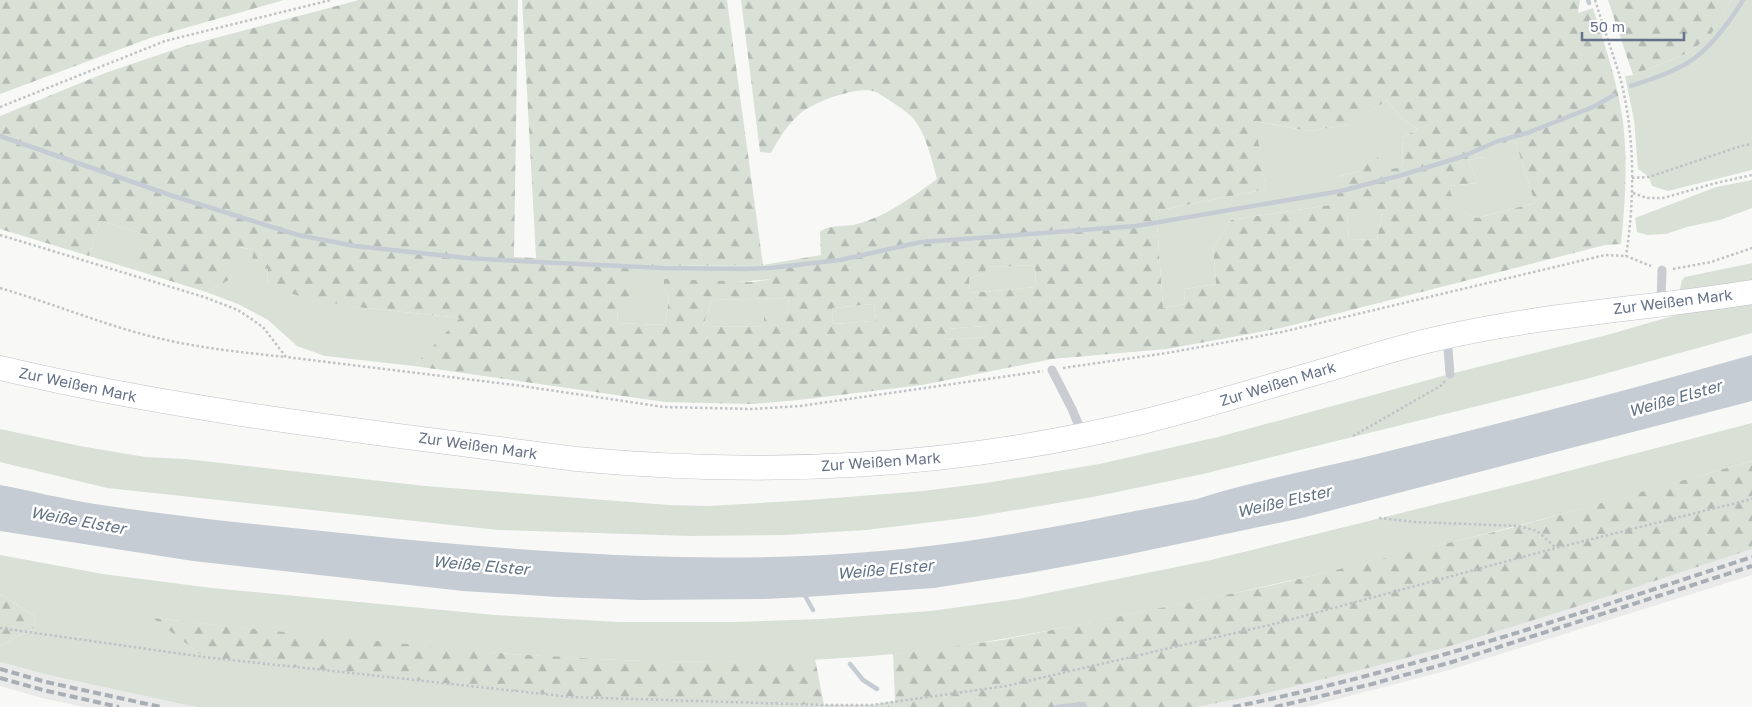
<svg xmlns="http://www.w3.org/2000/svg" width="1752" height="707" viewBox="0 0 1752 707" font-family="'Golos Text',sans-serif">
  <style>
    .built { fill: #e9eae9 }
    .green { fill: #d9e1d7 }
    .forest { fill: url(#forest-firs); fill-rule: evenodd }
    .water { fill: #c5ccd4 }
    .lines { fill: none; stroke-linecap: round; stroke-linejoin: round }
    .stream { stroke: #c5ccd4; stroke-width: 4.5 }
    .secondary-casing { stroke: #bdc0c6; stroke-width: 25 }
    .path { stroke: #c0c2c5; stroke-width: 2.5; stroke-dasharray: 2.5 2.5; stroke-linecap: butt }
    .lane { stroke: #c9ccd0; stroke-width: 9 }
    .secondary { stroke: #fff; stroke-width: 24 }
    .rail { stroke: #a9adb5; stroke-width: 4; stroke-dasharray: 8 4; stroke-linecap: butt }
    .labels { text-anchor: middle; stroke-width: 5; stroke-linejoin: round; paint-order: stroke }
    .street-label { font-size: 15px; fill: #667289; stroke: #fff }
    .water-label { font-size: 16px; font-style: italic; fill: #627384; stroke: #fff }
  </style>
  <defs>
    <pattern id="forest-firs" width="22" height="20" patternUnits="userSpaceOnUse" patternTransform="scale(1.25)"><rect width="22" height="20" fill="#d9e1d7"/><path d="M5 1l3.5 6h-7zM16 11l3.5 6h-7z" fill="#b4bbb4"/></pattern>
  </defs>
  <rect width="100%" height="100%" fill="#f8f9f6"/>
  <path class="built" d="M1752,549v26l-299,94 -146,38h-110l66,-13 331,-93z
    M0,662l48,13 148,32h-112l-42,-9 -42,-12z"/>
  <path class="green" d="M1731,0h21v170l-84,21 -16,-5 -3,-9 -11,-8 -4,-49 -9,-44 8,-1 57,-23 21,-19z
    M1387,100l15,19 16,10 -16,9 1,29 -23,5 -21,-1 -22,6v27l-106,16 -18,28 3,36 -32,5 1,15 -22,4 -7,-97 110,-22 -12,-68 54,10 41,-6z
    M1515,141l20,62 -58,15 -21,-9 -8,-23 30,-3 -10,-23 17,-3 -1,-8 19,-6z
    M1752,180v28l-32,12 -33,7 -21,7 -19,1 -10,-3 -2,-14 81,-31z
    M1382,212l-5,28 -28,-1 -2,-26z
    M100,221l48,14 -13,35 -46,-14z
    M238,247l16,3 14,19 -1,16 89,22 105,11 -47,48 -89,-10 -28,-10 -29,-26 -30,-16 -32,-12 25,-13z
    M1752,263v20l-70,8 -2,-2 2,-9 3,-3z
    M627,264l21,2 115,-1 10,14 -109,9 5,9 -4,28 -48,-2 1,-14 14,1z
    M1035,265l1,22 -66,6 -1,-15 16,-4v-7z
    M789,298l-2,16 -23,13 -61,-1 9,-26z
    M1752,300v33l-166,46 -383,95 -110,23 -119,20 -108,13 -80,5 -95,1 -193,-6 -391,-42 -107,-26v-33l80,17 65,11 41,2 239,27 244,19 39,1 101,-6 114,-9 63,-8 113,-19 119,-27 232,-63 157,-39 83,-24z
    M874,304l2,17 -43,3 -1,-16z
    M985,326l1,11 -41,3 2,-11z
    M1752,423v38c-78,22 -157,45 -236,65 -115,30 -232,57 -349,81 -91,18 -181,38 -273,47 -245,23 -496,-9 -740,-36l50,39 367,40 253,8h48l23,-4 -8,6h-691l-148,-32 -48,-13v-16l34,-18 2,-11 -36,-23v-39l103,19 109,14 283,27 124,7h115l88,-3 108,-8 88,-12 193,-39 311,-77z"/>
  <path class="forest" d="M0,0h284l-131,37 -153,57z
    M359,0h159l-4,257 22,1 -14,-258h205l36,265 58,-10 -1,-23c9,-8 25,-5 37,-8 28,-7 57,-28 80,-45 -5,-19 -12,-49 -26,-63 -5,-5 -29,-21 -35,-24 -17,-7 -62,10 -75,21 -13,11 -22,25 -30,40l-11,-1 -19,-152h839l-2,13 15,-5c12,38 25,75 30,114 5,41 2,82 -2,122l-16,1 -324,83 -114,21 -115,10 -130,26 -123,15 -47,4 -87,-2 -251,-36 46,-48 -104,-11 -50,-9 -39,-12 1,-17 -17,-4 3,-15 -15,-3 -8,32 -25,13 -71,-22 12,-35 -47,-14 -11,35 -89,-27v-113l105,-43 80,-27zM1387,100l15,19 16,10 -16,9 1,29 -23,4 -3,-21 -19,-1 1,22 -22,6v27l-106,16 -18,28 3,36 -32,5 1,15 -22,4 -7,-97 110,-22 -11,-68 53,10 42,-6zM1515,141l20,62 -58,15 -20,-9 -9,-23 30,-3 -10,-23 17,-3v-8l18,-6zM1347,213h35l-5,27 -28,-1zM627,264l21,2 115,-1 9,14 -18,3 -90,-3v9l5,10 -4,27 -48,-2 1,-13h14l1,-36zM1035,265l1,22 -66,6 -1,-15 16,-4 1,-7zM789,298l-2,15 -23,1v13l-61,-1 9,-26zM874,304l2,17 -43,3 -1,-16zM984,326l2,11 -41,3 2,-11z
    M1608,0h123l-20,34 -21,18 -57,23z
    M1752,461v88l-158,52 -147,46 -79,21 -105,26 -66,13h-310l8,-6 -2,-47 109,-14 267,-54 250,-60z
    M0,594l36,23 -2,11 -34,18z
    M153,618l130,14 227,22 108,6 89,2 108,-3 9,46 -253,-8 -367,-40z"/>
  <path class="water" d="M1752,355v46l-450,117 -181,38 -92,17 -95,15 -128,9 -42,2 -123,1 -84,-3 -94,-6 -270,-30 -193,-30v-46c32,6 63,14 95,19 98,15 197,24 295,34 159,15 318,27 478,14 111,-8 220,-32 329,-53 59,-19 120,-30 180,-45 126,-31 251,-64 375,-99z"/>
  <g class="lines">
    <path class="stream" d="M1588,0l1,3
      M1631,86c21,-7 43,-14 61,-26 21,-15 38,-39 51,-60
      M0,136l173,60 125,39 57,11 112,12 70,4 126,6 82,1 25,-1 70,-8 81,-18 16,-1 199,-15 205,-35 61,-16 62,-19 34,-15 29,-8 66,-26 21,-12
      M804,594l9,16
      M850,664l13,16 14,9
      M1057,707l27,-3 1,3"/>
    <g class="secondary-casing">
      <path id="secondary" d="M0,368c189,45 383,65 576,91 192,18 378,9 566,-37 65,-16 128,-36 191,-54 38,-12 77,-24 116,-32 100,-22 202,-28 303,-44"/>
    </g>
    <path class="path" d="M1595,0c8,26 17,51 25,77 15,57 15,121 6,179
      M0,107l165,-66 166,-41
      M1632,178l17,-1 92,-31 11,-2
      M1633,193l14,5h16l53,-15 36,-8
      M0,235l204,62 34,13 25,17 23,30 229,28 149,22 88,2 48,-3 243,-35
      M1673,269l38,-7 41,-14
      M0,288c48,14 94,33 142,46 47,13 96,18 144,23
      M1063,368l104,-15 115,-21 323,-77 21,1 25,10
      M1353,436l89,-51 3,-4
      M1379,518l36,4 104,4 18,5 19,17
      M0,628l204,29 367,40 253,8h48l134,-19 272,-63 278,-75 196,-49"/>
    <path class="lane" d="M1661,303l1,-33
      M1447,336l3,38
      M1052,370l20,39 10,24"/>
    <use href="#secondary" class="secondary"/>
    <path class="rail" d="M0,669l46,13 115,25
      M0,678l43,12 76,17
      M1233,707c177,-36 348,-94 519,-150
      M1275,707l97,-23 80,-22 300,-96"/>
  </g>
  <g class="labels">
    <g class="street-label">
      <text transform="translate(1673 302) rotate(-7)" y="5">Zur Weißen Mark</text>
      <text transform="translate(1278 384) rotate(-17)" y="5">Zur Weißen Mark</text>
      <text transform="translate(78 385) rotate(12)" y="5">Zur Weißen Mark</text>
      <text transform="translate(478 446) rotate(8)" y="5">Zur Weißen Mark</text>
      <text transform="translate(881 462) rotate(-4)" y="5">Zur Weißen Mark</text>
    </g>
    <g class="water-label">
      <text transform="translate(1675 398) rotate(-16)" y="6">Weiße Elster</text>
      <text transform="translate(1284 501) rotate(-13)" y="6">Weiße Elster</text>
      <text transform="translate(78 520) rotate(10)" y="6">Weiße Elster</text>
      <text transform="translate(481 565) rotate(5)" y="6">Weiße Elster</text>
      <text transform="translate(885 569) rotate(-5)" y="6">Weiße Elster</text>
    </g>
  </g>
  <path d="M1582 32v8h102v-8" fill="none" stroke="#667289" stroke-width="2.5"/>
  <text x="1590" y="32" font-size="15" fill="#667289" stroke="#ffffff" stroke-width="4" paint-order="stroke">50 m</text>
</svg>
